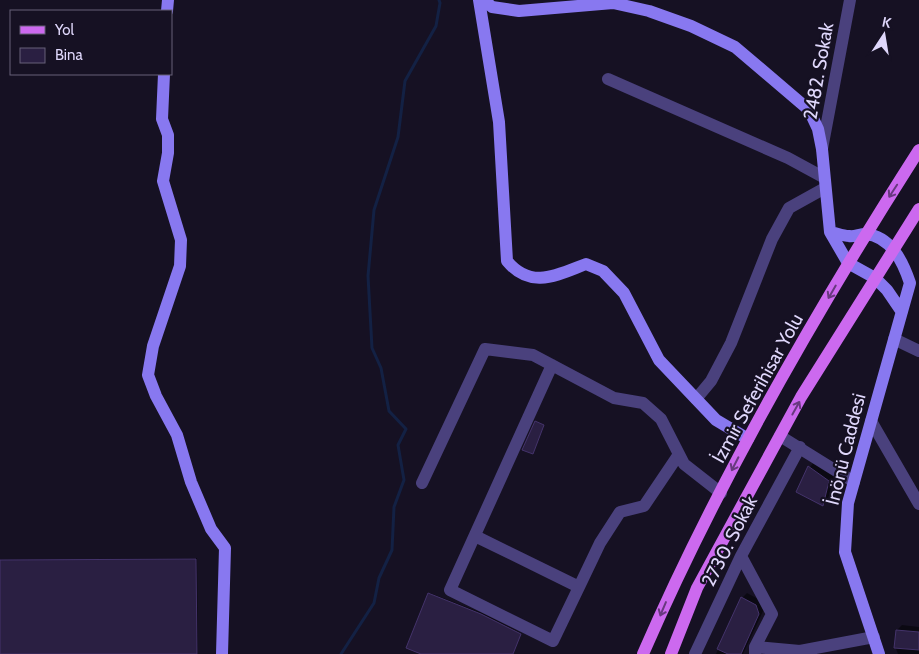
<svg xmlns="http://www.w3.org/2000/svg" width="919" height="654" viewBox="0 0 919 654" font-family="Cabin,sans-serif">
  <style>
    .shadow { fill: #0007 }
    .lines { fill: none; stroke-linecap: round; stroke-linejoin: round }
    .stream { stroke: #132144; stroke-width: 3 }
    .building { fill: #2a1f42; stroke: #44336b }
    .street { stroke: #4a417d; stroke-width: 12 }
    .secondary { stroke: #8878f0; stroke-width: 12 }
    .primary { stroke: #cc69ef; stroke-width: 12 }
    .oneway { stroke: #68397f }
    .labels { text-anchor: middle; stroke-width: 4.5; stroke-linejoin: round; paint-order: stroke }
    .street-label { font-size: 19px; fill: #dfd7fb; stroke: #161123 }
  </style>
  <rect width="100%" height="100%" fill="#161123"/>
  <path class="shadow" d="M814,462l20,14 -6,24 -5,5 -13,-38z
    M197,558l1,96h-198v-94z
    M430,593l52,20 39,20 -8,21h-89z
    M747,593l13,7 4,9 -21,45h-27l26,-56z
    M902,625l17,2v27h-21l-3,-8 2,-16z"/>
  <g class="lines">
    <path class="stream" d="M341,654l33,-51 5,-25 13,-28 2,-43 10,-27 -6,-35 8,-16 -17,-18 -8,-43 -9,-20 -4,-72 6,-66 24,-73 7,-56 31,-55 4,-23 -1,-3"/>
  </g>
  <path class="building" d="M535,421l9,4 -11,29 -11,-4z
    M808,466l21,15 -6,25 -27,-14z
    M196,559l1,95h-197v-94z
    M428,593l53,21 40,20 -8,20h-92l-15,-6z
    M741,597l15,8 3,9 -18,40h-13l-11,-5z
    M896,630l23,2v18l-25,-2z"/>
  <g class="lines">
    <path class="street" d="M608,79l180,79 35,19
      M822,149l28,-149
      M894,339l25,12
      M696,399l15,-18 20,-38 41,-104 17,-31 36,-20
      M871,421l48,83
      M780,436l74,46
      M422,483l63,-134 48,6 81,43 29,5 18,16 23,45 37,29
      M475,536l104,51 -26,54 -103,-51 102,-225
      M741,556l31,58 -17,33v7
      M579,587l21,-44 20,-31 24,-6 35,-52
      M755,647l45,4 74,-14
      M695,654l46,-98 59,-109"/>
    <path class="secondary" d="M479,0l20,122 8,139c24,29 50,14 79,3l17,7 21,22 35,67 57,60 32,19
      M484,0l8,7 27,4 94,-8 36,8 42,15 44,21 74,63 9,19 4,20 8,83 18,31 27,15 12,12 15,22
      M167,11l1,-11
      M164,74l-2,45 6,16v18l-5,28 18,59 -1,26 -27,80 -5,29 8,21 21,39 14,47 20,47 14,19 -3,106
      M830,232c6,1 13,4 19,4 5,1 11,-2 16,-2 26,2 38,28 45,49l-62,220 -3,49 34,102"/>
    <path class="primary" d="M643,654c76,-175 173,-343 276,-504
      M671,654l26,-66 104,-191 118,-188"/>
  </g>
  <defs><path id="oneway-shaft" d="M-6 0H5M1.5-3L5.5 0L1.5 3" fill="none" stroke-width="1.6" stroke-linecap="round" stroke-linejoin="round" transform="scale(1.25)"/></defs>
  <g class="oneway">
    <use href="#oneway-shaft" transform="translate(893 191) rotate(123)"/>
    <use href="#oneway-shaft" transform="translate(832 292) rotate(120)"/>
    <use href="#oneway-shaft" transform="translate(796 408) rotate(-61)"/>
    <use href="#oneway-shaft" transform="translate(735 464) rotate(117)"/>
    <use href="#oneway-shaft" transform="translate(663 609) rotate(113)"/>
  </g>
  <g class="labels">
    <g class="street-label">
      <text transform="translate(818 71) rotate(-80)" y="7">2482. Sokak</text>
      <text transform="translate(757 388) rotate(-61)" y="7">İzmir Seferihisar Yolu</text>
      <text transform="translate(845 449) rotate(-76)" y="7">İnönü Caddesi</text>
      <text transform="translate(729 541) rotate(-63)" y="7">2730. Sokak</text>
    </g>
  </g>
  <rect x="10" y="10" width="162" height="65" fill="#161123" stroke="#666079"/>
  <rect x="20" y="26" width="25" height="8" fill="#cc69ef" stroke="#666079"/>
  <text x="55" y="35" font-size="15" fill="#dfd7fb">Yol</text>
  <rect x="20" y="48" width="25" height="15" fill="#2a1f42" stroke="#666079"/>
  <text x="55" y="60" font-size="15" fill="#dfd7fb">Bina</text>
  <g transform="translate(884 35) rotate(12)" stroke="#161123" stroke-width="4" paint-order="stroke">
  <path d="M0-4L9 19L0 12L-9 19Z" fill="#dfd7fb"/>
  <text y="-8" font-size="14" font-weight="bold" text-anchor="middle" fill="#dfd7fb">K</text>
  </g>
</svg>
